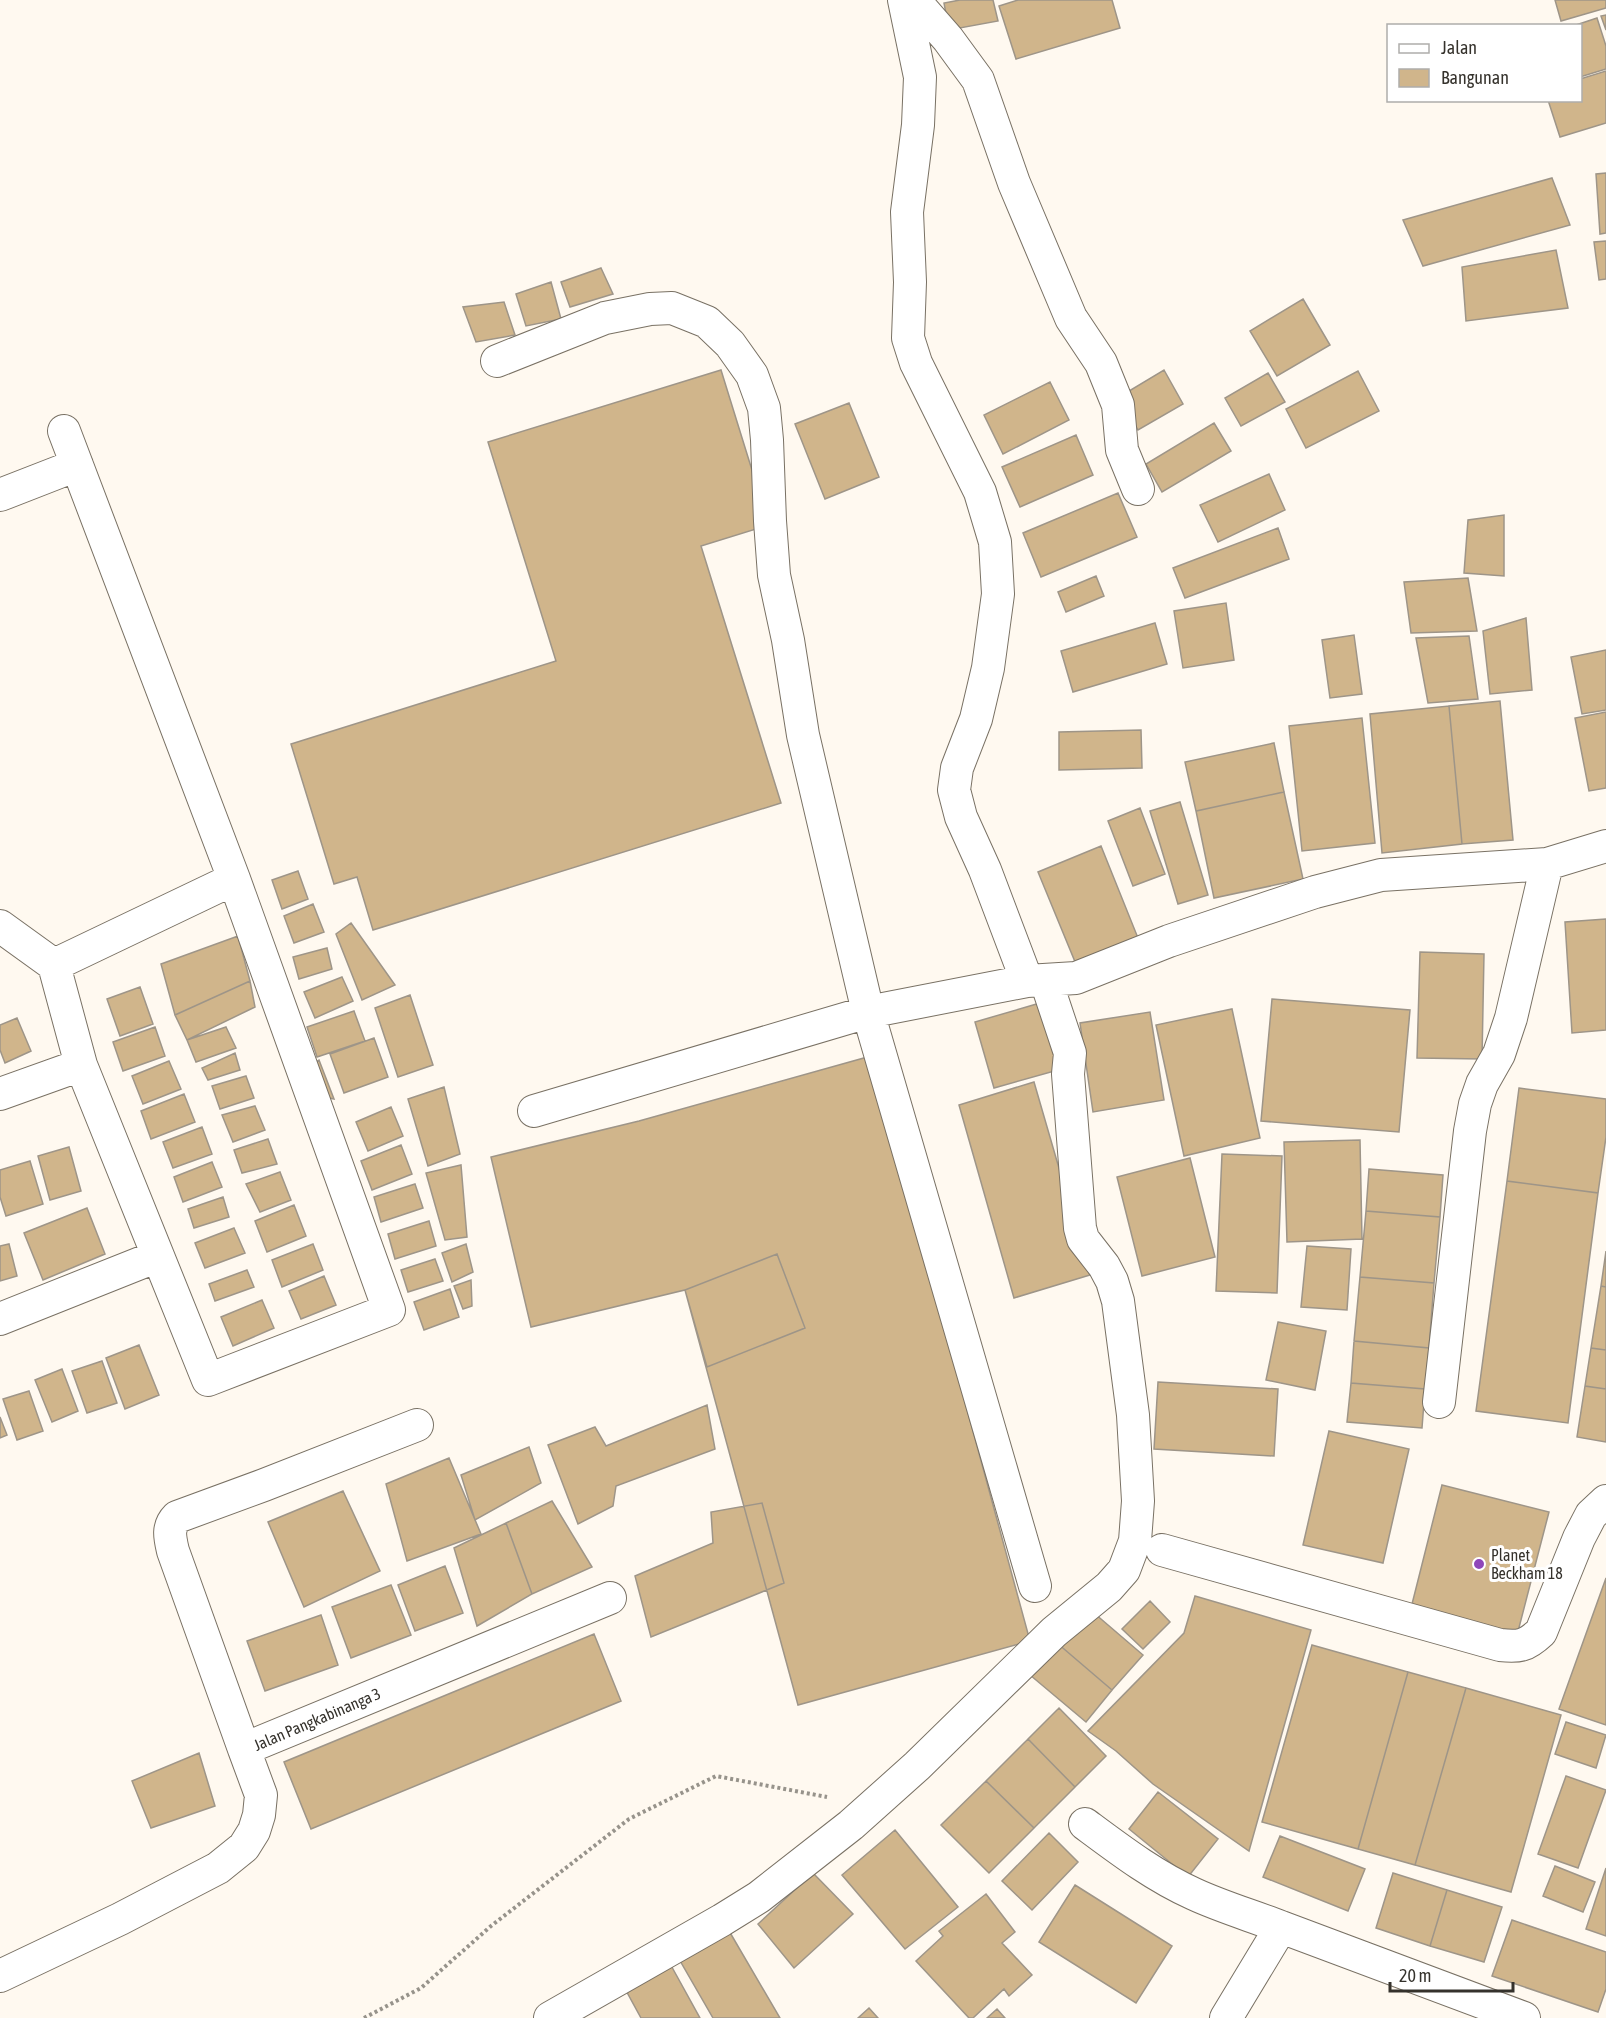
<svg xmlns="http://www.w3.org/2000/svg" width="1606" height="2018" viewBox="0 0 1606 2018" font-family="'Asap Condensed',sans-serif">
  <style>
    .building { fill: #d0b58b; stroke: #9e9588; stroke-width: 1.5 }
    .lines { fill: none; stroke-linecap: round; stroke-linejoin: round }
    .street-casing { stroke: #797164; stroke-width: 34 }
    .path { stroke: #97938b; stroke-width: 4; stroke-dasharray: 3 3; stroke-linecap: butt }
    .street { stroke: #fff; stroke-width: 32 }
    .poi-dot { fill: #8f47ba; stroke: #fff; stroke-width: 2 }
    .labels { text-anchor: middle; stroke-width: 6; stroke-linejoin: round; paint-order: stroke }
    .poi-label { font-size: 16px; fill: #35322c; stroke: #fff; text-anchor: start }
    .street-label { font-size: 16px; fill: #35322c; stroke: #fff }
  </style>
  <rect width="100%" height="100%" fill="#fff9f0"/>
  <path class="building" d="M960,0h33l5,21 -49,9 -5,-27z
    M1018,0h94l8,28 -104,31 -17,-53z
    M1555,0h51v8l-45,13z
    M1606,15v15l-5,-14z
    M1597,18l9,28v23l-26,8v-51h-7z
    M1606,71v52l-46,14 -12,-37h32v-21z
    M1606,173v60l-6,1 -4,-60z
    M1552,178l18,47 -147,41 -20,-46z
    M1606,241v38l-7,1 -5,-38z
    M1556,250l12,58 -102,13 -4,-54z
    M601,268l12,26 -43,13 -9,-25z
    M551,282l10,37 -35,7 -10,-32z
    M1303,299l27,46 -53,31 -27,-45z
    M504,302l11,33 -39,7 -13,-35z
    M721,370l48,155 -68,21 80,257 -408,127 -16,-53 -23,7 -43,-140 265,-83 -68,-219z
    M1164,370l19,34 -45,26 -19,-33z
    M1358,371l21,40 -73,37 -20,-39z
    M1268,373l17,29 -44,24 -16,-28z
    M1050,382l19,38 -66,34 -19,-39z
    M849,403l30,74 -54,22 -30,-75z
    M1214,423l17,28 -69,41 -16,-28z
    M1076,435l17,40 -73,32 -18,-40z
    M1269,474l16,36 -67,32 -18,-37z
    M1118,493l19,44 -96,40 -18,-44z
    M1504,515v61l-40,-3 4,-53z
    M1278,528l11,31 -104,39 -12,-30z
    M1096,576l8,20 -38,16 -8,-20z
    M1468,578l9,53 -66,2 -7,-51z
    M1226,603l8,57 -51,8 -9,-57z
    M1526,618l6,72 -42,4 -7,-63z
    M1155,623l12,41 -94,28 -12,-41z
    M1354,635l8,59 -32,4 -8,-58z
    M1469,636l9,63 -50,4 -12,-65z
    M1606,650v60l-24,4 -11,-57z
    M1500,701l13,139 -51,4 -13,-138z
    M1449,706l13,138 -80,9 -12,-139z
    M1606,712v76l-17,3 -14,-73z
    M1362,718l13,125 -73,8 -13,-125z
    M1141,730l1,38 -83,2v-38z
    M1274,743l10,49 -88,19 -11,-49z
    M1284,792l19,87 -89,19 -18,-87z
    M1180,802l28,93 -30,9 -28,-93z
    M1140,808l25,66 -32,12 -25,-65z
    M1101,846l39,97 -62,26 -40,-97z
    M298,871l10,28 -26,10 -10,-29z
    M313,904l11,28 -30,11 -10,-27z
    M1606,919v111l-34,3 -7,-111z
    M351,923l44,62 -33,15 -26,-66z
    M238,936l12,45 -75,34 -14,-51z
    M327,948l5,21 -33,10 -6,-22z
    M1420,952l64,2 -2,105 -65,-1z
    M342,977l11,24 -38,17 -11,-26z
    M250,981l5,26 -68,33 -12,-25z
    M140,987l13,37 -33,12 -13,-37z
    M410,995l23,70 -35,12 -23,-69z
    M1272,999l138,11 -11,122 -138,-11z
    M1040,1003l18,67 -64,18 -19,-66z
    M1232,1009l28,129 -76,18 -28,-131z
    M354,1011l11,30 -48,16 -10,-30z
    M1150,1012l14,88 -71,12 -13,-89z
    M17,1018l14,33 -26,12 -5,-13v-25z
    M155,1027l10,29 -42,15 -10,-29z
    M226,1027l10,21 -40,14 -9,-22z
    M374,1038l14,39 -44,16 -14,-39z
    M235,1053l5,17 -32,10 -6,-12z
    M871,1056l159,585 -232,64 -113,-415 -154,37 -40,-170 148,-36z
    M319,1060l15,39 -5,-1 -20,-32z
    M169,1061l12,28 -38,15 -11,-28z
    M246,1076l8,22 -34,11 -8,-23z
    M1034,1082l56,193 -76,23 -55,-193z
    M444,1087l16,67 -32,12 -20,-67z
    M1519,1088l87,11v38l-8,56 -91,-12z
    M184,1094l11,28 -44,17 -10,-28z
    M255,1106l10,24 -32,12 -11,-27z
    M391,1107l12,29 -35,15 -12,-29z
    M202,1127l10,27 -39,14 -10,-26z
    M268,1139l9,25 -35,9 -8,-23z
    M1360,1140l2,99 -75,3 -3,-100z
    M401,1145l11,29 -40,16 -11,-29z
    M69,1147l12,44 -31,9 -12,-44z
    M1222,1154l60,2 -5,137 -61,-2z
    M1190,1158l25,99 -73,19 -25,-99z
    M30,1161l13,43 -37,12 -6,-19v-27z
    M212,1162l10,25 -39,15 -9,-25z
    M461,1165l6,72 -22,3 -19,-67z
    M1369,1169l74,6 -3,42 -74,-6z
    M280,1172l11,28 -31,12 -14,-28z
    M1507,1181l91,12 -30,230 -92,-12z
    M415,1184l8,24 -42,14 -7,-25z
    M223,1197l6,20 -35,11 -6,-19z
    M294,1205l12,31 -39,16 -12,-31z
    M87,1208l18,46 -62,26 -19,-47z
    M1366,1211l74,6 -6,66 -74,-6z
    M429,1221l7,25 -41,13 -7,-25z
    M234,1228l11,25 -40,15 -10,-25z
    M9,1244l8,32 -17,5v-35z
    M313,1244l10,26 -41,17 -10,-27z
    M466,1244l7,28 -21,10 -10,-29z
    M1307,1246l44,3 -4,61 -46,-3z
    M1606,1251v36l-5,-1z
    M777,1254l28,74 -98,39 -22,-77z
    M435,1259l8,22 -35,11 -7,-22z
    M247,1270l7,17 -39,14 -6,-17z
    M324,1276l12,29 -35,14 -12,-28z
    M1360,1277l74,6 -5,65 -75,-7z
    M471,1280l1,26 -9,3 -9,-23z
    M1601,1286l5,1v63l-15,-2z
    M450,1289l9,28 -35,13 -10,-28z
    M262,1300l12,28 -41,18 -12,-29z
    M1278,1322l48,9 -11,59 -49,-10z
    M1354,1341l75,7 -4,41 -74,-6z
    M139,1345l20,50 -34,14 -19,-51z
    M1591,1348l15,2v39l-21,-3z
    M102,1361l15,42 -30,10 -15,-42z
    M62,1369l16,42 -26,11 -17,-42z
    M1158,1382l120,7 -4,67 -120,-7z
    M1351,1383l74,6 -3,39 -75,-6z
    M1585,1386l21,3v53l-29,-5z
    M29,1391l14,40 -26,9 -14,-41z
    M707,1405l8,44 -99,37 -3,20 -35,18 -30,-79 47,-18 11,19z
    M0,1417l7,18 -7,3z
    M1329,1431l80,18 -26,114 -80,-18z
    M529,1447l12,36 -66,37 -14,-45z
    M449,1458l32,76 -74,27 -21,-77z
    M1442,1485l107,27 -34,131 -106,-27z
    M343,1491l37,80 -76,36 -36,-85z
    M552,1501l40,66 -60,27 -26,-71z
    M762,1503l22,80 -133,54 -16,-61 78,-33 -2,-31z
    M506,1523l26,71 -55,32 -23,-78z
    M445,1566l18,47 -48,18 -17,-46z
    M1606,1578v147l-47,-16z
    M391,1585l20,50 -60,23 -19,-51z
    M1195,1596l116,34 -62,221 -96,-67 -37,-33 -28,-20 96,-98z
    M1150,1601l20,21 -27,27 -21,-20z
    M1087,1607l56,48 -31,35 -55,-47z
    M321,1615l17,50 -73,26 -18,-50z
    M594,1634l27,67 -310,128 -27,-67z
    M1057,1643l55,47 -26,32 -56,-47z
    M1312,1645l96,27 -50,177 -96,-27z
    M1408,1672l58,16 -51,177 -57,-16z
    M1466,1688l95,27 -50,177 -96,-27z
    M1059,1708l47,48 -31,31 -47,-48z
    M1566,1722l40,13 -10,33 -41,-14z
    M1028,1739l47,48 -41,41 -48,-47z
    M199,1753l16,53 -64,22 -19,-47z
    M1566,1776l40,14 -28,78 -40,-14z
    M986,1781l48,47 -45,45 -48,-48z
    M1158,1792l60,47 -30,38 -59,-48z
    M895,1830l63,77 -53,42 -63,-74z
    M1049,1833l29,29 -46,48 -30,-29z
    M1280,1836l85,33 -17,42 -85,-34z
    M1555,1866l40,16 -12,30 -40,-16z
    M1606,1868v68l-20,-7z
    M813,1873l40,41 -59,54 -36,-44z
    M1393,1873l54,17 -17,56 -54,-18z
    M1075,1885l97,61 -36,57 -97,-61z
    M1447,1890l55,17 -18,55 -54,-16z
    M986,1894l29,38 -13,11 30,32 -23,21 -5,-7 -31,29h-4l-53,-57 27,-25 -4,-5z
    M1512,1920l94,32v37l-8,23 -106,-36z
    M725,1924l55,94h-67l-38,-66z
    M668,1960l32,58h-59l-18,-33z
    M869,2008l9,10h-20z
    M997,2009l8,9h-18z"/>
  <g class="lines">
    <g class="street-casing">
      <path id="street" d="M904,0l16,77 -2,48 -11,87 3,70 -2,56 8,25 64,129 15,50 3,52 -10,74 -12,51 -19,49 -3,22 7,27 24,53 42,111
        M914,0l34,39 30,41 36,103 57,135 30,45 17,42 4,45 16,39
        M497,361l108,-43 45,-9 22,-1 35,14 23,22 22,31 12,33 3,32 3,81 4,54 14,65 15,95 65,277 167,574
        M64,431l170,448 155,431 -181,70 -127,-315 -27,-100 180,-86
        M0,495l77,-30
        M0,926l54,39
        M0,1094l81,-29
        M534,1111l334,-99 159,-31 49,-3 93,-37 146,-49 66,-17 166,-11 59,-18
        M0,1319l158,-63
        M1439,1402l31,-271 5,-27 7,-20 17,-30 12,-36 36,-154
        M1162,1550l338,95c20,2 26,1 41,-13l38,-94 12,-23 15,-14
        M244,1749l-71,-198c-3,-13 -6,-24 4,-34l87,-32 153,-60
        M1085,1824c35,26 69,52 109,70 28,13 59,22 87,33
        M0,1976l120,-57 98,-51 26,-21 10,-16 5,-16 2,-20 -17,-46 366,-151
        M550,2018l172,-98 37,-23 92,-72 66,-59 137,-134 55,-45 15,-17 11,-29 3,-40 -5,-86 -15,-114 -6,-20 -8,-15 -21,-27 -3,-11 -12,-154 2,-21 -24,-72
        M1226,2018l55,-91 243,91"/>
    </g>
    <path class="path" d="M364,2018l57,-30 70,-62 138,-107 87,-43 111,21"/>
    <use href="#street" class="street"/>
  </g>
  <circle class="poi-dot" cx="1479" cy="1564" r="6"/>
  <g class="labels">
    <g class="poi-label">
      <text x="1491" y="1561">Planet<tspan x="1491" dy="18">Beckham 18</tspan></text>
    </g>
    <g class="street-label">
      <text transform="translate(317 1719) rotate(-23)" y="6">Jalan Pangkabinanga 3</text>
    </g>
  </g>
  <rect x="1387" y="24" width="195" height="78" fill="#ffffff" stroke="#aeadab" stroke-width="1.5"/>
  <rect x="1399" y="44" width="30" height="9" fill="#ffffff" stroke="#aeadab" stroke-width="1.5"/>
  <text x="1441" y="54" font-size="18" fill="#35322c">Jalan</text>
  <rect x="1399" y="69" width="30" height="18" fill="#d0b58b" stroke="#aeadab" stroke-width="1.5"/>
  <text x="1441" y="84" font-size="18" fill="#35322c">Bangunan</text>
  <path d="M1390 1982v9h123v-9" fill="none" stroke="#35322c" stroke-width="3"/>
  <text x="1399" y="1982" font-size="18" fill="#35322c" stroke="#ffffff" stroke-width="4.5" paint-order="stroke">20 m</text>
</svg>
